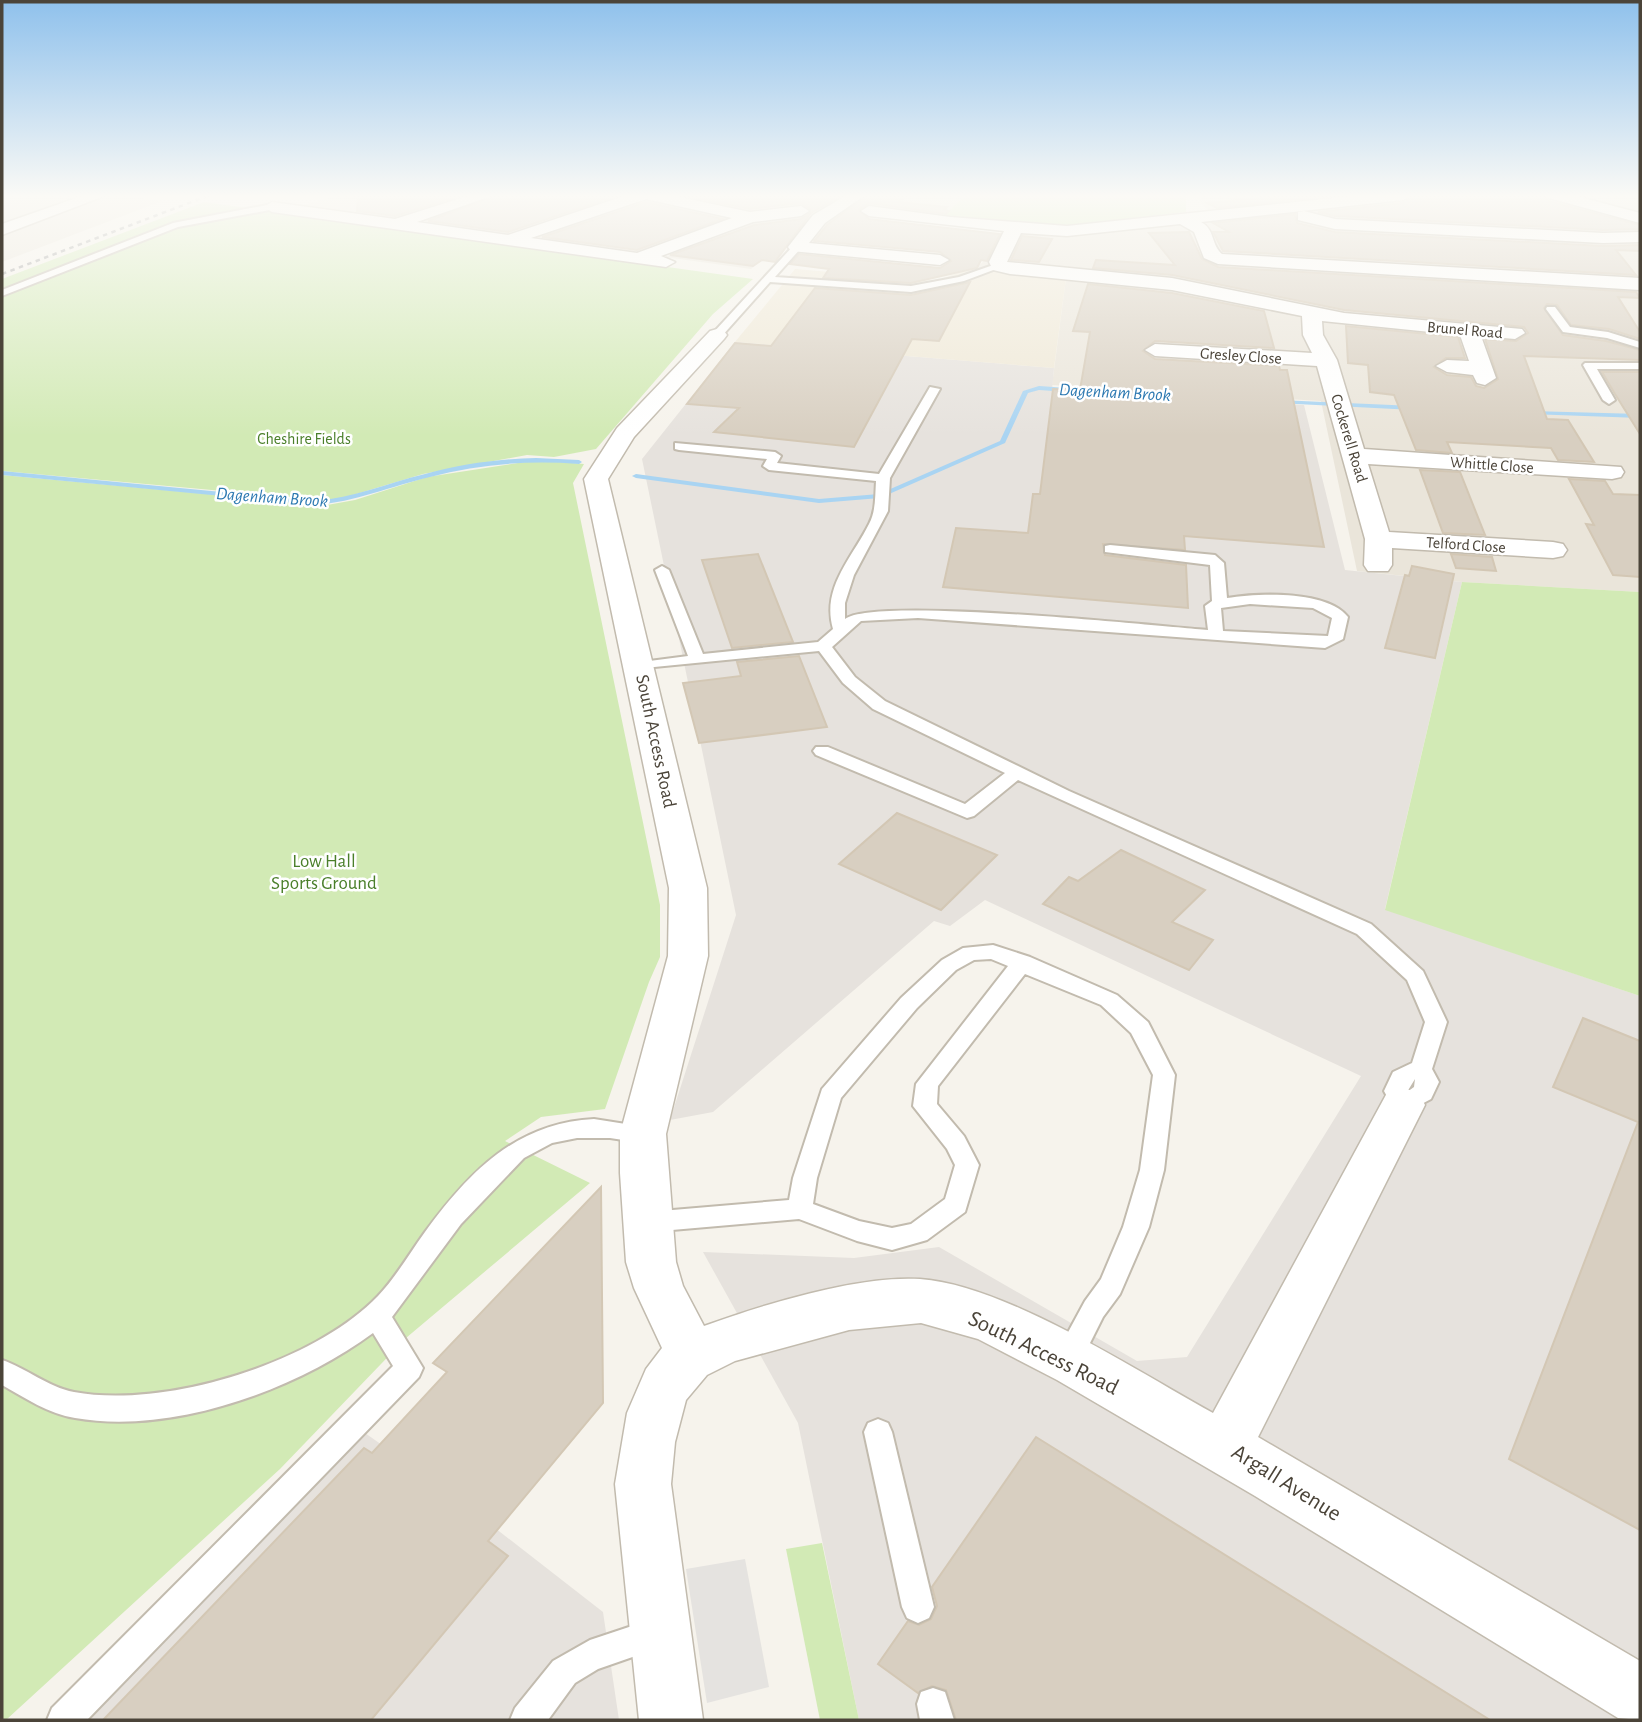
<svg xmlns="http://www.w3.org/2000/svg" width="1642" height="1722" font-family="'Alegreya Sans',sans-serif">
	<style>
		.residential { fill: #eae5da }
		.industrial { fill: #e6e2dd }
		.education { fill: #efe8d6 }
		.green { fill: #d2eab5 }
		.parking { fill: #e5e3e0 }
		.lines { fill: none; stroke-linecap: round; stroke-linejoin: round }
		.stream { fill: #a9d4f2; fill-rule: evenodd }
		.building { fill: #d8cfc1; stroke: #d3c7b4; stroke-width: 2 }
		.service-casing { stroke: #c2bbae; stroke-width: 4 }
		.minor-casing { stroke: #c2bbae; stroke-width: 3 }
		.service { fill: #fff; fill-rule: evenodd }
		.minor { fill: #fff; fill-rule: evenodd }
		.rail { stroke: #9a9a9a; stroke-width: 2.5; stroke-dasharray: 4.5 4.5; stroke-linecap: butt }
		.labels { text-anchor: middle; stroke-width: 5; stroke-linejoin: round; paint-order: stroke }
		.far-street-label { font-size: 16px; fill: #4b4439; stroke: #fff }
		.far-park-label { font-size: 16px; fill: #4a7f2a; stroke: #fff }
		.far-water-label { font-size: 18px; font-style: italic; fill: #2e7ab2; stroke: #fff }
		.street-label { font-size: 19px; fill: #4b4439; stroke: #fff }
		.park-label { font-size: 19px; fill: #4a7f2a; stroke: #fff }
		.near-street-label { font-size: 23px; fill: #4b4439; stroke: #fff }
	</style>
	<rect width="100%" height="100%" fill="#f6f3ec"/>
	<g class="residential">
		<polygon points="2,195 117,195 162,201 2,262"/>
		<polygon points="338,195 842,195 824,205 802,208 639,253 298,207"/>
		<polygon points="874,195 966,195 942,217 857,205"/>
		<polygon points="1203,195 1369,195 1209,211 1201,203"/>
		<polygon points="1421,195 1640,195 1640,592 1462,582 1357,571 1321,401 1052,385 1066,278 972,268 982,263 1004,232 1057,236"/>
		<polygon points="794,216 812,216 751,269 665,257 755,220"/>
	</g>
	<g class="industrial">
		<polygon points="735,342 1054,368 1052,390 1304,405 1345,570 1462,582 1385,909 1640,996 1640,1720 859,1720 798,1423 703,1252 854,1258 939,1247 1137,1361 1187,1357 1361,1076 985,900 950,926 934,921 713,1112 670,1120 736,915 642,459"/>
		<polygon points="352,1424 441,1486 603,1612 619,1720 62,1720"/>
	</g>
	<polygon class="education" points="972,268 1066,278 1054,368 735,342 795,269 935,281"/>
	<g class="green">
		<polygon points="966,195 1186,195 1186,212 1065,226 942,217"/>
		<polygon points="204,202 753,279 713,314 596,449 554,457 527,455 423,474 333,501 2,471 2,279"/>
		<polygon points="538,460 584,464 573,483 660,905 660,957 649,982 605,1109 541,1117 505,1141 590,1183 406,1338 280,1469 6,1720 2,1720 2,475 327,505 355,500 427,477"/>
		<polygon points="1462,582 1640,592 1640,996 1385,910"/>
		<polygon points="822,1543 859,1720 820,1720 786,1549"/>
	</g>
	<polygon class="parking" points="745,1559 769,1687 707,1703 686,1569"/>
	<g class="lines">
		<g class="stream">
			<polygon points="1039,386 1068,388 1071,390 1068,392 1039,390 1028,393 1005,443 880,498 819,503 636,478 632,476 636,474 819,499 879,494 1000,441 1023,391"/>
			<polygon points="1279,400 1414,406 1417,408 1414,410 1277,403 1277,401"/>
			<polygon points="1531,411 1640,414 1640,418 1529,414 1529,412"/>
			<path d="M536 458 579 460 582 462 579 464C529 460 479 464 430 477 391 486 355 502 315 505L2 475V471L315 501C353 498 388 483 425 474 461 464 499 459 536 458Z"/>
		</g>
	</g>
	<g class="building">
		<polygon points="358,195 464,195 395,216 357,211"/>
		<polygon points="497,195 620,195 508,232 428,221"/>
		<polygon points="681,195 843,195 811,213 775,262 762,260 753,266 670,255 754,225 801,219 810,213 810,209 801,203 750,209"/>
		<polygon points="867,195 910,195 897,202 947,207 944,210 949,211 946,214 869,203 859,210 869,219 1000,234 987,261 981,260 977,268 911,283 823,278 829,269 790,264 799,254 940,268 951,261 940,252 814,241 827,225"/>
		<polygon points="1289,195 1341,195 1217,208 1207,203"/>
		<polygon points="1413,195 1544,195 1548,201 1640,225 1640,229 1603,230 1335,216 1318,212 1403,203"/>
		<polygon points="646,202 723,219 637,250 542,237"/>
		<polygon points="1295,214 1297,223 1335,232 1603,246 1640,245 1640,251 1616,250 1636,275 1223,251 1213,232 1229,232 1213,223"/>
		<polygon points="1189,232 1202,259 1218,267 1636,292 1640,298 1618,297 1640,332 1640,339 1609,329 1571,325 1557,305 1547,304 1544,308 1563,335 1606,341 1640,350 1640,360 1524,356 1547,419 1568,420 1594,462 1558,460 1551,448 1447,442 1452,453 1416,450 1394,395 1370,392 1368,365 1348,363 1346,326 1458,337 1465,358 1446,358 1434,367 1447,375 1471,377 1476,386 1484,388 1498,379 1485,339 1516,341 1528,333 1524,327 1344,310 1172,275 1093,268 1096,260 1175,265 1149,233"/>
		<polygon points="1022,236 1052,239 1039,262 1011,260"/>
		<polygon points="970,282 939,341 912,339 854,447 714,432 739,408 687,404 735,343 771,346 815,288 911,295"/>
		<polygon points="1088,284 1172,293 1264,311 1274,348 1155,341 1143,351 1155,359 1279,366 1280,370 1287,370 1324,547 1184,536 1185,550 1103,544 1105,555 1186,565 1188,608 943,587 956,528 1028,533 1033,494 1040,494 1053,389 1080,390 1090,332 1073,331"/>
		<polygon points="1602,372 1640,372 1640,434 1615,394"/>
		<polygon points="1420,470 1460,472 1485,535 1443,533"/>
		<polygon points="1569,479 1605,481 1613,494 1640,495 1640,577 1613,575 1586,524 1594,525"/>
		<polygon points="758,554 793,642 732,648 702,560"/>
		<polygon points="1451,554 1492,557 1496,571 1456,568"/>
		<polygon points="1412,566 1454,574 1435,658 1385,648 1405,575 1409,576"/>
		<polygon points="799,656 827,727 699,743 683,683 741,676 737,662"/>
		<polygon points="897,813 997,855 941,910 839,864"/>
		<polygon points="1121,850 1205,890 1172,922 1213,940 1189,970 1043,904 1069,877 1078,881"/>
		<polygon points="1583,1018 1640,1041 1640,1530 1509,1459 1638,1122 1553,1087"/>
		<polygon points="601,1187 603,1403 488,1541 508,1556 371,1720 103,1720 364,1448 372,1453 447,1372 433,1363"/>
		<polygon points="1036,1437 1490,1720 956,1720 946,1690 932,1686 918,1693 878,1664 908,1621 919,1625 931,1619 937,1606 932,1587"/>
	</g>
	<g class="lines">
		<g class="service-casing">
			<g id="service">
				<polygon points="272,204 275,209 178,227 2,296 2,290 173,223"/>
				<polygon points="794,245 802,247 775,277 911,286 959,277 999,263 1004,266 964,281 911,292 770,282 721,337 713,337 713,333"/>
				<polygon points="1547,307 1555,307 1570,327 1608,332 1640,342 1640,348 1607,338 1563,332 1546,309"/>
				<polygon points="1585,363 1640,363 1640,369 1597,369 1615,400 1609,404 1603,400 1583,365"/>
				<path d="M930 387 940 389 890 478 888 511 854 575 845 603V619C873 596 1155 626 1208 630L1205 606 1212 601 1210 565 1105 552V546L1110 545 1215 555 1224 563 1227 598C1259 593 1327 590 1348 617L1343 639 1325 648 918 618 861 621 832 647 855 677 885 701 1069 791 1371 924 1423 971 1447 1022 1432 1069 1439 1082 1431 1099 1403 1114 1395 1111 1384 1091 1393 1072 1412 1063 1425 1022 1407 980 1357 934 1018 780 974 816 967 818 816 755 813 751 816 747H828L965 804 1005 773 873 709 843 683 819 651 634 669V663L688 656 655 570 662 566 669 570 703 654 818 642 833 629C821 588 852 558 869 524 876 511 875 496 876 481L769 470 763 466 767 459 679 450 675 449V443L775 452 781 456 777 463 879 474ZM1250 604 1313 608 1332 618 1328 636 1223 631 1221 608ZM1415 1079 1414 1087 1407 1092Z"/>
				<path d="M993 945 1030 957 1117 995 1148 1022 1175 1075 1164 1170 1149 1227 1120 1294 1103 1317 1077 1369 1067 1372 1057 1369 1053 1360 1085 1301 1101 1279 1123 1227 1140 1170 1153 1075 1131 1033 1101 1005 1025 974 938 1086 937 1104 964 1136 979 1165 965 1212 927 1240 892 1250 857 1241 799 1219 649 1232 640 1229 636 1222 640 1215 649 1212 789 1200 793 1178 822 1089 901 998 942 960 963 948ZM991 959 1008 966 916 1084 913 1106 947 1149 955 1165 945 1199 911 1224 892 1228 859 1221 813 1204 817 1178 841 1098 917 1008 956 970 974 960Z"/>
				<path d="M594 1119 651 1128 655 1134 651 1140 643 1143 610 1138H577L552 1143 524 1158 461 1224 392 1317 423 1368 419 1377 87 1720H47L52 1708 393 1366 373 1333C296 1390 172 1435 75 1418 49 1414 25 1398 2 1385V1360C26 1368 48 1387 74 1392 164 1409 314 1363 378 1296 396 1277 409 1254 425 1232 469 1172 516 1123 594 1119Z"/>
				<polygon points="878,1419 888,1423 892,1432 934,1607 929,1618 918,1623 907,1618 902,1607 864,1432 868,1423"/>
				<polygon points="656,1618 667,1623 672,1634 667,1645 598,1669 575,1683 548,1720 510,1720 515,1708 553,1661 590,1640"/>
				<polygon points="933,1688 945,1692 954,1720 920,1720 917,1704 921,1692"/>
			</g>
		</g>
		<g class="minor-casing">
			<g id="minor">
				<polygon points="85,195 107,195 2,235 2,224"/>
				<path d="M471 195H494L417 222 508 235 627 195H670L750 212 801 206 809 211 801 216 753 222 661 256 675 262 666 267 272 212 264 207 272 202 395 219ZM646 199 732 218 637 253 531 238Z"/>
				<polygon points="847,195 865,195 825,223 809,243 940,255 949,260 940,265 791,251 788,247 813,215"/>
				<path d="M1362 195H1411L1403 200 1201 222C1215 229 1211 245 1222 254L1640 278V290L1218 264 1204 258 1194 232 1180 224 1067 236 1021 233 1007 262 1172 278 1344 313 1522 329 1525 333 1515 339 1481 336 1496 378 1485 385 1477 383 1473 375 1447 372 1436 366 1447 360 1469 361 1460 335 1322 321 1323 335 1337 360 1364 449 1621 467 1624 472 1621 477 1612 479 1368 464 1389 532 1553 542 1563 544 1567 550 1563 556 1553 558 1392 548V565L1388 571H1368L1364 565 1365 539 1317 366 1155 356 1145 350 1155 344 1312 353 1303 335 1302 316 1172 290 1010 274 993 270 989 262 1004 231 869 216 861 211 869 206 950 217 1067 226Z"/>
				<polygon points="1547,195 1572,195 1640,213 1640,223 1549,198"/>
				<polygon points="1304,211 1335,219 1603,233 1640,232 1640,242 1603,243 1335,229 1298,220 1298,212"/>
				<path d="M717 329 724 331 727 335 724 339 634 437 608 479 707 888 708 956 666 1134 676 1262 683 1286 704 1326C762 1305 858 1275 920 1279 1006 1285 1136 1371 1213 1413L1387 1093 1403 1088 1419 1093 1425 1105 1258 1437 1640 1661V1720L1618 1718 1255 1496 1057 1380 978 1339 921 1323 849 1330 735 1361 707 1375 686 1400 675 1442 671 1484 703 1720H639L615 1484 627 1413 646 1369 662 1348 634 1288 626 1262 620 1173V1134L668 956 669 888 584 479 617 428 710 331Z"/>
			</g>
		</g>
		<use href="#service" class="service"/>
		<use href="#minor" class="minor"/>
		<polyline class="rail" points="2,274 210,195"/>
	</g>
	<linearGradient id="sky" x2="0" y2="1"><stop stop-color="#8fc1ec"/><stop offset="0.45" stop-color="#fbfaf6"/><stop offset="1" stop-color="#fbfaf6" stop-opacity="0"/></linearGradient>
	<rect width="1642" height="436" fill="url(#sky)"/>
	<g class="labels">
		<g class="far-street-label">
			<text transform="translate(1465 329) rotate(5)" y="6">Brunel Road</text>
			<text transform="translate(1241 355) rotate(4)" y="6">Gresley Close</text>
			<text transform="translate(1350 438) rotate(73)" y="6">Cockerell Road</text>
			<text transform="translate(1492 464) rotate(4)" y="6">Whittle Close</text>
			<text transform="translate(1466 544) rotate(4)" y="6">Telford Close</text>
		</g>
		<g class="far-park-label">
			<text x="304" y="444">Cheshire Fields</text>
		</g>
		<g class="far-water-label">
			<text transform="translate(1115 392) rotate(3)" y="6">Dagenham Brook</text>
			<text transform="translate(272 497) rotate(4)" y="6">Dagenham Brook</text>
		</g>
		<g class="street-label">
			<text transform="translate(657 741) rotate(78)" y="7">South Access Road</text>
		</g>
		<g class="park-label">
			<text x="324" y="867">Low Hall<tspan x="324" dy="22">Sports Ground</tspan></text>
		</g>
		<g class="near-street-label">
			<text transform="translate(1044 1352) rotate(26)" y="8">South Access Road</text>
			<text transform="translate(1287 1482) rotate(32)" y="8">Argall Avenue</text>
		</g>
	</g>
	<rect width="1642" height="1722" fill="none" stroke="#4b4439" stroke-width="7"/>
</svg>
